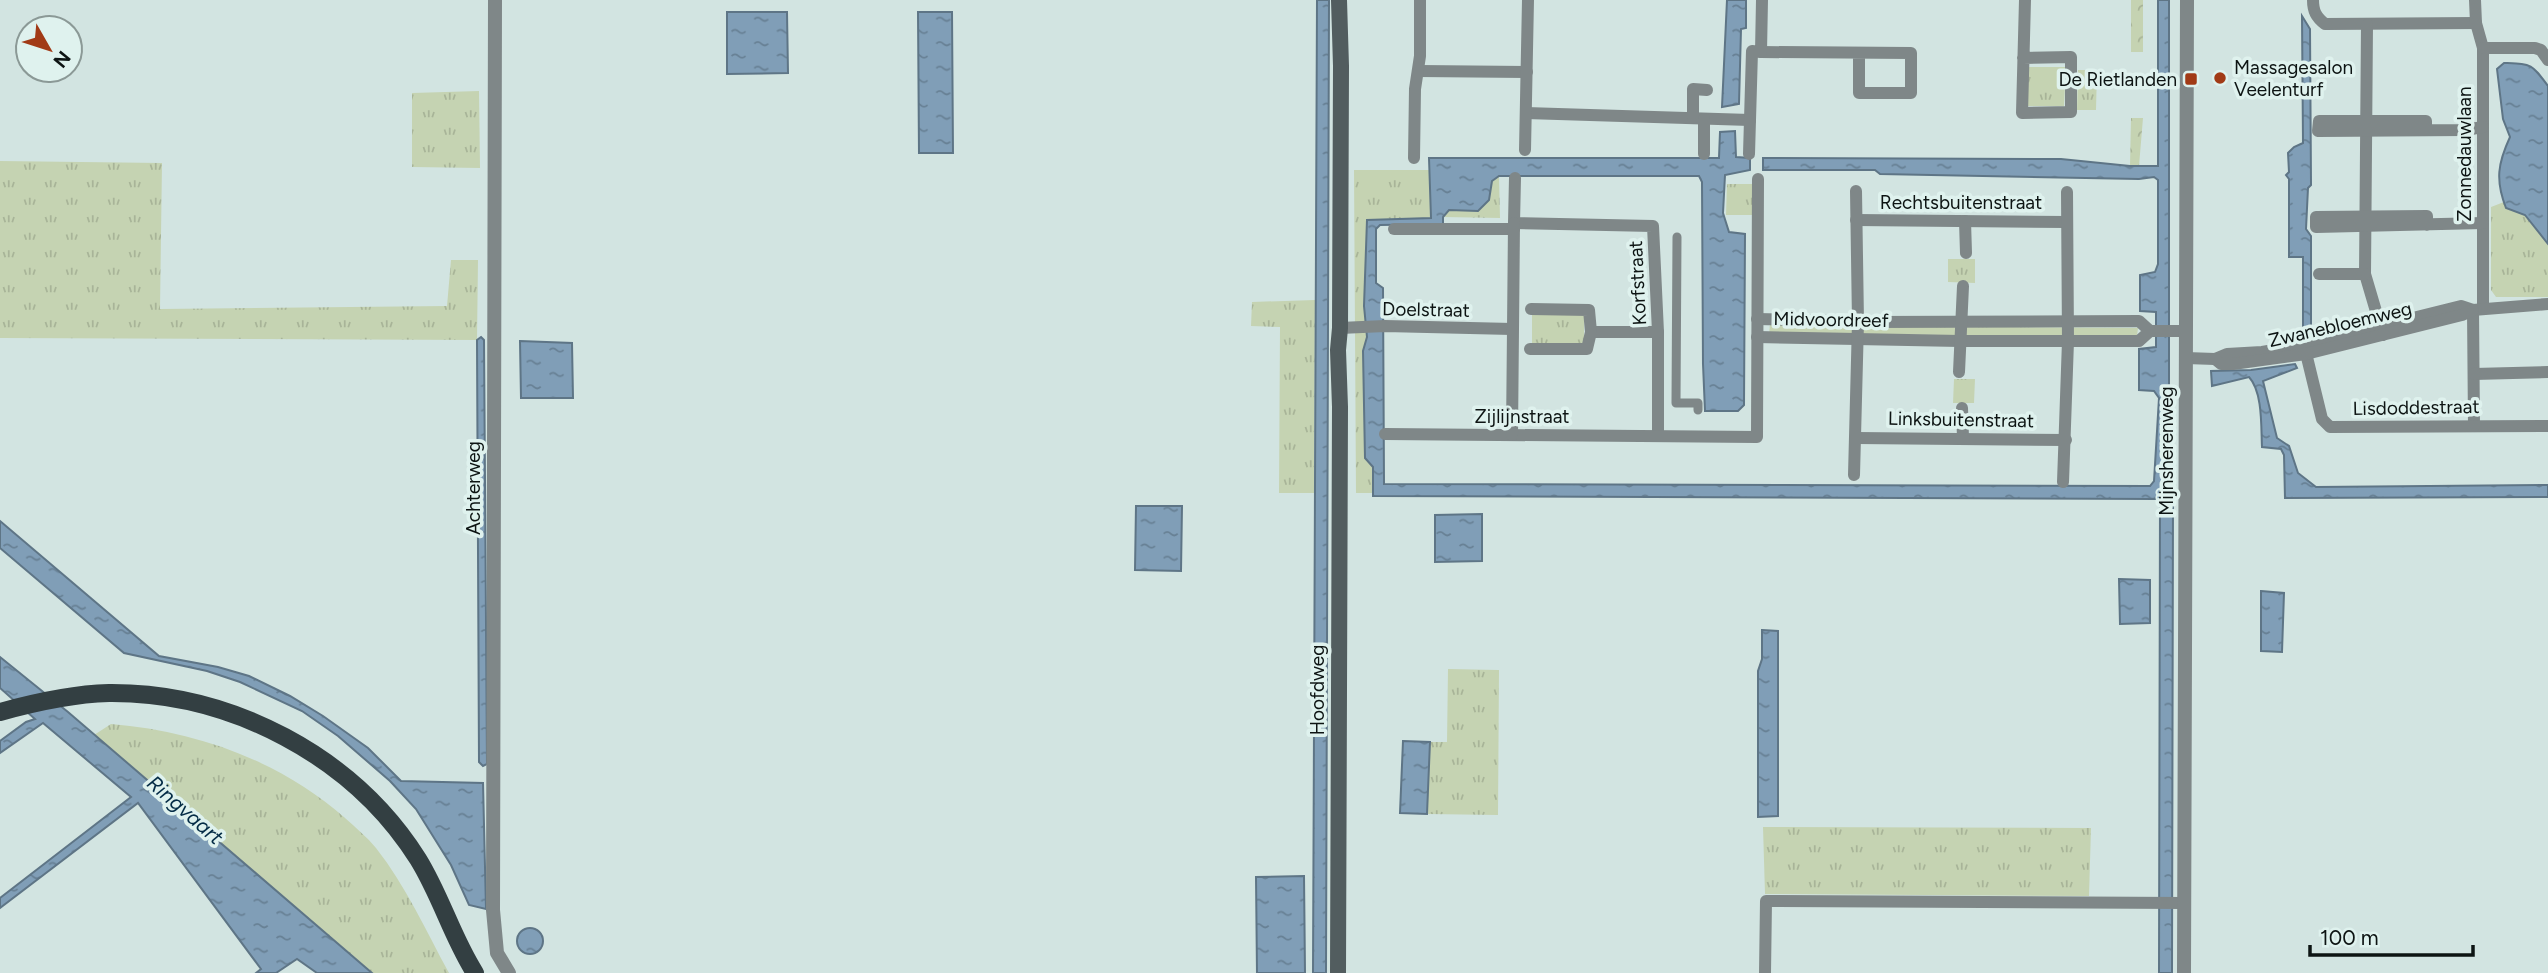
<svg xmlns="http://www.w3.org/2000/svg" width="2548" height="973" font-family="Figtree,sans-serif">
	<style>
		.grass { fill: url(#grass-tufts) }
		.forest { fill: url(#forest-crowns) }
		.water { fill: url(#water-ripples); stroke: #5e7586; stroke-width: 2 }
		.lines { fill: none; stroke-linecap: round; stroke-linejoin: round }
		.pedestrian { stroke: #7f8788; stroke-width: 9 }
		.minor { stroke: #7f8788; stroke-width: 12 }
		.tertiary { stroke: #7f8788; stroke-width: 14 }
		.secondary { stroke: #525d5f; stroke-width: 16 }
		.primary { stroke: #333f42; stroke-width: 18 }
		.poi-dot { fill: #a13a16; stroke: #dff2ee; stroke-width: 2.5 }
		.labels { text-anchor: middle; stroke-width: 7; stroke-linejoin: round; paint-order: stroke }
		.poi-label { font-size: 19px; fill: #0d1413; stroke: #dff2ee; text-anchor: start }
		.street-label { font-size: 19px; fill: #0d1413; stroke: #dff2ee }
		.water-label { font-size: 21px; font-style: italic; fill: #042c46; stroke: #dff2ee }
	</style>
	<defs>
		<pattern id="grass-tufts" width="24" height="20" patternUnits="userSpaceOnUse" patternTransform="scale(1.75)"><rect width="24" height="20" fill="#c5d3b2"/><path d="M3 7l-1-3M5 7V3M7 7l1-3M15 17l-1-3M17 17v-4M19 17l1-3" fill="none" stroke="#a8b498"/></pattern>
		<pattern id="forest-crowns" width="20" height="18" patternUnits="userSpaceOnUse" patternTransform="scale(1.75)"><rect width="20" height="18" fill="#c5d3b2"/><path d="M2 6a3 3 0 1 1 6 0M12 15a3 3 0 1 1 6 0" fill="none" stroke="#a8b498"/></pattern>
		<pattern id="water-ripples" width="26" height="14" patternUnits="userSpaceOnUse" patternTransform="scale(1.75)"><rect width="26" height="14" fill="#809eb7"/><path d="M2 4q2-2 4 0t4 0M15 11q2-2 4 0t4 0" fill="none" stroke="#678094"/></pattern>
	</defs>
	<rect width="100%" height="100%" fill="#d2e4e1"/>
	<g class="grass">
		<polygon points="2027,67 2066,67 2064,106 2026,106"/>
		<polygon points="2078,70 2097,70 2096,110 2077,110"/>
		<polygon points="479,91 480,168 412,167 412,93"/>
		<polygon points="0,161 162,163 160,309 447,306 451,260 478,260 477,340 0,338"/>
		<polygon points="1354,170 1429,170 1432,218 1367,220 1364,306 1367,337 1363,351 1365,457 1373,467 1373,493 1356,493"/>
		<polygon points="1499,176 1500,218 1443,217 1449,210 1489,198 1492,181"/>
		<polygon points="1727,184 1753,184 1753,215 1726,215"/>
		<polygon points="2504,202 2506,208 2525,215 2548,244 2548,297 2496,297 2491,290 2491,207"/>
		<polygon points="1948,259 1975,259 1975,283 1948,282"/>
		<polygon points="1315,300 1314,493 1279,493 1280,327 1251,326 1252,302"/>
		<polygon points="1584,314 1584,344 1532,344 1532,315"/>
		<polygon points="1770,325 2138,328 2137,336 1769,334"/>
		<polygon points="1954,379 1975,379 1974,403 1953,403"/>
		<polygon points="1448,669 1499,670 1498,815 1427,814 1430,742 1447,742"/>
		<path d="M111 724C197 731 280 761 345 818 356 828 367 837 376 848 406 886 426 931 449 973H372L94 735Z"/>
		<polygon points="1763,827 2091,828 2089,896 1765,894"/>
	</g>
	<g class="forest">
		<rect x="2131" y="0" width="12" height="52"/>
		<polygon points="2131,118 2143,118 2139,166 2130,166"/>
	</g>
	<g class="water">
		<polygon points="1317,0 1329,0 1326,973 1313,973"/>
		<polygon points="1727,0 1746,0 1746,28 1741,29 1739,104 1722,107"/>
		<polygon points="2158,0 2169,0 2169,494 2173,497 2172,973 2159,973 2160,502 2157,499 1373,496 1373,467 1365,458 1363,351 1367,337 1364,306 1367,220 1431,218 1429,158 1719,158 1720,132 1735,131 1736,157 1750,158 1750,170 1725,175 1723,213 1729,232 1745,234 1744,405 1738,411 1705,411 1703,364 1702,182 1699,176 1499,176 1492,181 1489,200 1478,211 1449,210 1443,217 1443,224 1380,225 1376,229 1376,283 1383,288 1384,484 2150,486 2154,481 2159,398 2154,391 2139,390 2139,349 2156,347 2156,312 2140,311 2140,275 2155,272 2158,264 2158,180 2154,177 2139,179 1880,174 1875,170 1763,170 1763,158 2061,159 2130,166 2158,166"/>
		<polygon points="727,12 787,12 788,73 727,74"/>
		<polygon points="918,12 952,12 953,153 919,153"/>
		<polygon points="2302,16 2310,29 2311,185 2308,188 2306,229 2311,236 2311,327 2303,329 2303,257 2289,257 2289,179 2286,175 2289,172 2288,153 2294,147 2303,143"/>
		<path d="M2504 63C2532 64 2531 63 2548 86V244L2525 215 2506 208C2495 180 2498 163 2510 137L2503 119 2497 69Z"/>
		<polygon points="481,337 484,340 487,764 483,766 479,762 477,340"/>
		<polygon points="520,341 572,343 573,398 521,398"/>
		<path d="M2295 364 2297 368 2263 381 2277 438 2289 446 2298 473 2316 487 2548 485V497L2285 498 2284 455 2281 449 2262 447C2261 428 2263 392 2249 377L2212 386 2211 371 2251 370Z"/>
		<polygon points="1136,506 1182,506 1181,571 1135,570"/>
		<polygon points="1482,514 1482,561 1435,562 1435,515"/>
		<polygon points="0,521 159,656 218,667 249,676 290,696 323,716 368,748 401,781 483,783 486,909 469,905 451,865 416,809 390,781 338,736 302,711 240,682 207,671 124,653 0,548"/>
		<polygon points="2119,579 2150,580 2150,623 2120,624"/>
		<polygon points="2261,591 2284,593 2282,652 2261,651"/>
		<polygon points="1762,630 1778,631 1778,816 1758,817 1758,671 1762,659"/>
		<polygon points="0,657 68,712 372,973 317,973 297,959 276,973 256,973 261,969 138,803 0,908 0,898 131,797 43,723 0,753 0,741 26,722 35,719 0,688"/>
		<polygon points="1403,741 1430,742 1427,814 1400,813"/>
		<polygon points="1304,876 1305,973 1257,973 1256,877"/>
		<circle cx="530" cy="941" r="13"/>
	</g>
	<g class="lines">
		<polyline class="pedestrian" points="1677,237 1676,403 1698,403 1698,410"/>
		<g class="minor">
			<path d="M2313 0C2313 11 2316 17 2325 24L2476 23"/>
			<polyline points="2475,0 2476,23 2483,48 2483,309"/>
			<polyline points="2367,25 2365,274 2383,335"/>
			<polyline points="2483,48 2535,48 2541,50 2548,60"/>
			<polyline points="1761,52 1911,53 1911,93 1859,93 1859,53"/>
			<polyline points="2023,58 2071,57 2071,112 2022,113 2025,0"/>
			<polyline points="1419,71 1527,72"/>
			<polyline points="1526,113 1750,120"/>
			<polyline points="1693,118 1693,89 1707,90"/>
			<polyline points="2426,130 2426,121 2319,121 2318,131 2465,130 2483,127"/>
			<polyline points="1525,150 1528,0"/>
			<polyline points="1704,154 1704,119"/>
			<polyline points="1749,154 1752,51 1761,52 1762,0"/>
			<polyline points="1414,158 1415,89 1420,56 1420,0"/>
			<polyline points="1515,178 1514,223 1653,226 1658,332 1658,435"/>
			<polyline points="1856,220 2066,222"/>
			<polyline points="1965,221 1966,253"/>
			<polyline points="2427,225 2427,216 2316,217 2316,227 2483,223"/>
			<polyline points="1394,229 1514,229"/>
			<polyline points="2319,274 2365,274"/>
			<polyline points="2473,310 2474,426"/>
			<polyline points="1340,328 1385,326 1512,329"/>
			<polyline points="2150,331 2186,331"/>
			<polyline points="1591,332 1658,332"/>
			<polyline points="1757,337 1960,341 2139,341 2150,331 2139,321 1870,322 1757,319"/>
			<polyline points="2304,345 2322,419 2330,427 2548,426"/>
			<polyline points="1530,349 1587,349 1591,332 1589,310 1531,309"/>
			<polyline points="2186,358 2215,359 2227,354 2262,352 2304,345 2461,306 2473,310 2548,304"/>
			<polyline points="2215,359 2221,364 2233,364 2306,354 2462,315 2473,310"/>
			<polyline points="1959,372 1963,286"/>
			<polyline points="2474,374 2548,372"/>
			<polyline points="1962,408 1963,438"/>
			<polyline points="1385,434 1757,437 1758,179"/>
			<polyline points="1512,435 1514,223"/>
			<polyline points="1857,438 2066,440"/>
			<polyline points="1854,475 1858,322 1856,191"/>
			<polyline points="2063,482 2068,341 2067,192"/>
			<polyline points="1765,973 1766,901 2184,903"/>
		</g>
		<g class="tertiary">
			<polyline points="495,0 493,910 497,953 509,973"/>
			<polyline points="2184,973 2187,0"/>
		</g>
		<polyline class="secondary" points="1338,973 1340,407 1338,350 1340,328 1341,66 1339,0"/>
		<path class="primary" d="M0 712C36 702 72 694 109 693 231 692 353 756 418 859 441 896 452 937 475 973"/>
	</g>
	<g class="poi-dot">
		<circle cx="2220" cy="78" r="7"/>
		<rect x="2184" y="72" width="14" height="14" rx="3.5"/>
	</g>
	<g class="labels">
		<g class="poi-label">
			<text x="2234" y="74">Massagesalon<tspan x="2234" dy="22">Veelenturf</tspan></text>
			<text x="2177" y="86" text-anchor="end">De Rietlanden</text>
		</g>
		<g class="street-label">
			<text transform="translate(2464 154) rotate(-90)" y="7">Zonnedauwlaan</text>
			<text x="1961" y="209">Rechtsbuitenstraat</text>
			<text transform="translate(1637 283) rotate(-93)" y="7">Korfstraat</text>
			<text transform="translate(1426 309) rotate(1)" y="7">Doelstraat</text>
			<text transform="translate(1831 319) rotate(1)" y="7">Midvoordreef</text>
			<text transform="translate(2340 324) rotate(-13)" y="7">Zwanebloemweg</text>
			<text transform="translate(2416 407) rotate(-1)" y="7">Lisdoddestraat</text>
			<text x="1522" y="423">Zijlijnstraat</text>
			<text transform="translate(1961 419) rotate(1)" y="7">Linksbuitenstraat</text>
			<text transform="translate(2166 451) rotate(-90)" y="7">Mijnsherenweg</text>
			<text transform="translate(473 488) rotate(-90)" y="7">Achterweg</text>
			<text transform="translate(1317 690) rotate(-90)" y="7">Hoofdweg</text>
		</g>
		<g class="water-label">
			<text transform="translate(185 810) rotate(41)" y="7">Ringvaart</text>
		</g>
	</g>
	<g transform="translate(49 49) rotate(129)"><circle r="33" fill="#dff2ee" stroke="#8b9996" stroke-width="2"/>
	<path d="M0-5L12 26L0 18L-12 26Z" fill="#a13a16"/>
	<text y="-10" font-size="19" font-weight="bold" text-anchor="middle" fill="#0d1413">N</text>
	</g>
	<path d="M2310 945v10h163v-10" fill="none" stroke="#0d1413" stroke-width="3.5"/>
	<text x="2320" y="945" font-size="21" fill="#0d1413" stroke="#dff2ee" stroke-width="5" paint-order="stroke">100 m</text>
</svg>
